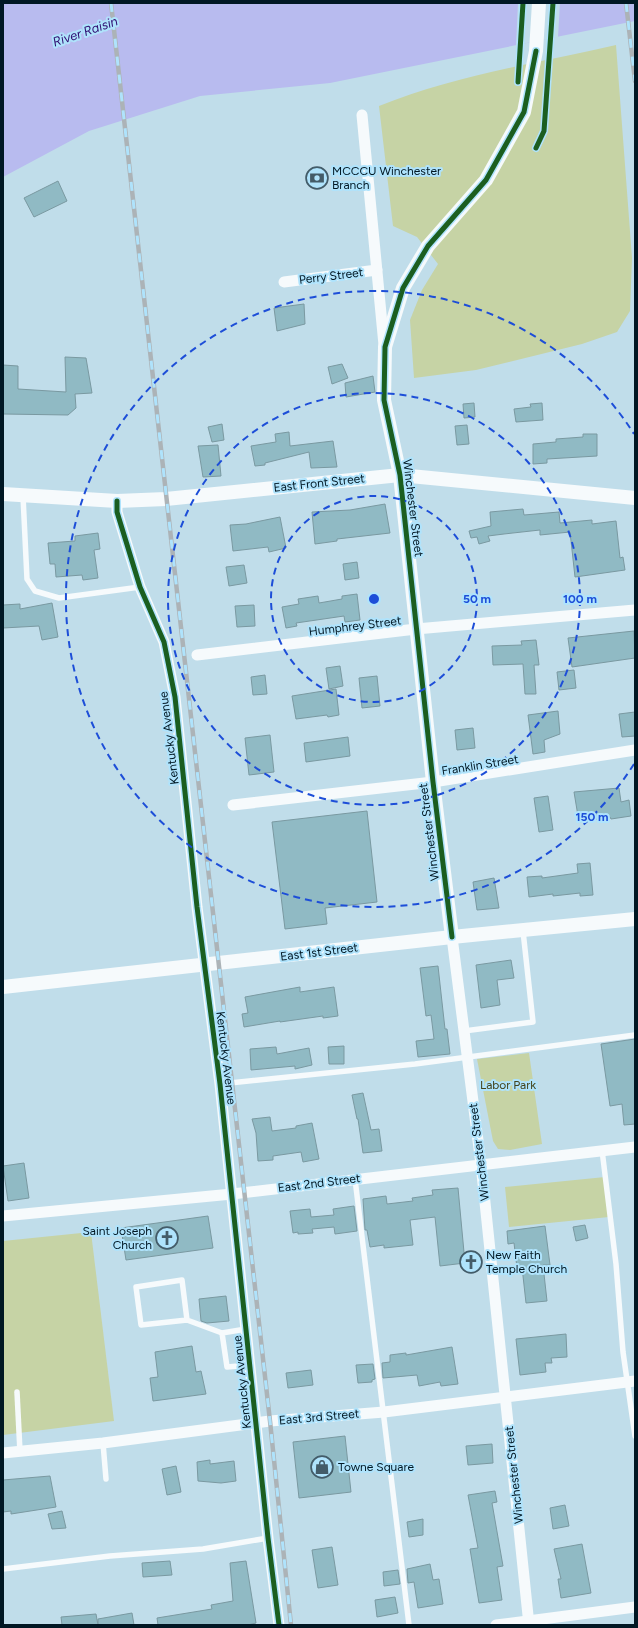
<svg xmlns="http://www.w3.org/2000/svg" width="638" height="1628" font-family="Figtree,sans-serif">
	<style>
		.green { fill: #c6d3a5 }
		.water { fill: #b8bbef }
		.pier { fill: #c0ddea }
		.building { fill: #90bac4; stroke: #7a99a1 }
		.lines { fill: none; stroke-linecap: round; stroke-linejoin: round }
		.service { stroke: #f6fafc; stroke-width: 5.5 }
		.minor { stroke: #f6fafc; stroke-width: 11 }
		.tertiary { stroke: #f6fafc; stroke-width: 14 }
		.rail-casing { stroke: #acb3b7; stroke-width: 4.5 }
		.rail { stroke: #afe3fc; stroke-width: 3; stroke-dasharray: 9; stroke-linecap: butt }
		.cycleway-casing { stroke: #afe3fc; stroke-width: 8 }
		.cycleway { stroke: #1b5e20; stroke-width: 5 }
		.ring { fill: none; stroke: #1d4ed8; stroke-width: 2; stroke-dasharray: 7 5 }
		.labels { text-anchor: middle; stroke-width: 4; stroke-linejoin: round; paint-order: stroke }
		.poi-label { font-size: 12px; fill: #001723; stroke: #afe3fc; text-anchor: start }
		.street-label { font-size: 12px; fill: #001723; stroke: #afe3fc }
		.park-label { font-size: 12px; fill: #43431a; stroke: #afe3fc }
		.water-label { font-size: 13px; font-style: italic; fill: #2f0c70; stroke: #afe3fc }
		.centre { fill: #1d4ed8; stroke: #afe3fc; stroke-width: 2 }
		.ring-label { font-size: 12px; text-anchor: middle; font-weight: bold; fill: #1d4ed8; stroke: #afe3fc; stroke-width: 4; stroke-linejoin: round; paint-order: stroke }
	</style>
	<rect width="100%" height="100%" fill="#c0ddea"/>
	<g class="green">
		<path d="M616 45 632 258 630 311 617 332 582 344 476 370 414 378 410 320 422 290 438 264 417 237 393 226 379 106C454 76 537 63 616 45Z"/>
		<polygon points="529,1053 542,1144 510,1150 498,1149 493,1141 477,1059"/>
		<polygon points="605,1177 609,1217 509,1227 505,1187"/>
		<polygon points="91,1232 114,1421 3,1435 3,1241"/>
	</g>
	<polygon class="water" points="3,3 635,3 635,21 330,83 200,96 89,131 3,177"/>
	<polygon class="pier" points="518,3 560,3 558,37 516,45"/>
	<g class="building">
		<polygon points="58,181 67,201 34,217 24,198"/>
		<polygon points="304,304 305,324 277,331 274,308"/>
		<polygon points="65,357 86,358 92,393 75,394 76,408 68,415 3,414 3,365 18,366 18,389 66,392"/>
		<polygon points="342,364 348,378 332,384 328,367"/>
		<polygon points="373,376 375,392 346,397 345,383"/>
		<polygon points="474,403 475,417 464,418 463,404"/>
		<polygon points="542,403 543,420 516,422 514,409 531,407 530,404"/>
		<polygon points="222,424 224,440 212,442 208,427"/>
		<polygon points="467,425 469,444 457,445 455,426"/>
		<polygon points="289,432 290,446 333,441 337,467 311,468 309,452 265,463 265,465 255,466 251,446 276,442 275,434"/>
		<polygon points="583,434 597,434 597,456 547,459 547,463 533,464 533,444 556,442 556,439 583,437"/>
		<polygon points="218,445 221,476 203,477 198,446"/>
		<polygon points="385,504 390,533 337,539 337,541 315,544 312,512 350,510"/>
		<polygon points="523,509 524,515 559,512 560,523 592,520 592,524 616,521 620,558 623,557 625,570 575,577 570,532 540,535 540,530 504,534 488,536 490,541 479,544 477,537 471,538 469,531 491,526 490,512"/>
		<polygon points="280,517 286,548 269,552 268,547 233,551 230,525 246,524"/>
		<polygon points="98,533 100,549 94,550 98,578 83,580 82,575 56,577 55,564 50,564 48,543 75,541 75,536"/>
		<polygon points="357,562 359,578 345,580 343,564"/>
		<polygon points="244,565 247,583 229,586 226,567"/>
		<polygon points="357,594 360,620 345,622 344,616 296,623 297,626 286,628 282,607 299,604 298,599 318,596 319,603 342,599 342,596"/>
		<polygon points="52,603 58,637 42,640 39,626 3,628 3,605 20,604 20,609"/>
		<polygon points="254,605 255,626 237,627 235,606"/>
		<polygon points="634,631 635,658 572,667 568,638"/>
		<polygon points="536,640 539,665 534,665 536,694 525,694 523,664 493,665 492,646 522,645 521,641"/>
		<polygon points="340,666 343,686 329,689 326,668"/>
		<polygon points="574,670 576,688 559,690 557,672"/>
		<polygon points="265,675 267,694 253,695 251,677"/>
		<polygon points="377,676 380,706 362,708 359,678"/>
		<polygon points="336,689 339,715 328,717 327,715 296,719 292,696"/>
		<polygon points="558,711 560,734 544,740 545,752 533,754 528,715"/>
		<polygon points="635,712 635,736 622,737 619,714"/>
		<polygon points="473,728 475,748 457,750 455,730"/>
		<polygon points="270,735 274,772 249,775 245,738"/>
		<polygon points="348,737 350,756 306,762 304,743"/>
		<polygon points="619,788 621,802 629,800 631,816 611,819 610,817 579,822 574,792"/>
		<polygon points="548,796 553,830 539,832 534,798"/>
		<polygon points="367,811 377,902 325,908 327,924 285,929 272,822"/>
		<polygon points="590,863 593,895 580,896 580,893 553,896 553,894 529,897 527,877 542,876 542,878 578,873 577,864"/>
		<polygon points="494,878 499,908 477,910 473,882"/>
		<polygon points="511,960 514,978 497,980 500,1005 481,1008 476,965"/>
		<polygon points="438,966 445,1029 447,1029 450,1054 418,1057 416,1041 434,1039 431,1015 426,1016 420,968"/>
		<polygon points="300,987 300,992 334,987 338,1016 323,1018 323,1016 280,1022 280,1021 244,1027 242,1014 248,1013 245,997"/>
		<polygon points="635,1039 635,1124 624,1125 622,1104 610,1106 601,1044"/>
		<polygon points="344,1046 344,1064 329,1064 328,1047"/>
		<polygon points="276,1047 277,1054 309,1048 312,1065 295,1069 295,1066 251,1070 250,1049"/>
		<polygon points="363,1093 371,1130 379,1129 382,1151 363,1153 358,1119 357,1119 352,1095"/>
		<polygon points="270,1117 272,1131 296,1128 296,1126 312,1123 319,1159 303,1162 301,1152 273,1156 273,1160 258,1161 256,1133 252,1119"/>
		<polygon points="24,1163 29,1198 8,1201 3,1166"/>
		<polygon points="458,1188 465,1263 440,1266 435,1217 410,1220 413,1245 384,1248 384,1245 370,1247 367,1230 365,1230 363,1199 386,1196 387,1204 413,1201 412,1198 433,1195 432,1190"/>
		<polygon points="354,1206 357,1231 335,1234 334,1227 312,1229 313,1233 298,1234 298,1232 293,1233 290,1211 310,1209 311,1217 334,1215 333,1209"/>
		<polygon points="208,1216 213,1248 126,1260 121,1228"/>
		<polygon points="585,1225 588,1238 576,1241 573,1227"/>
		<polygon points="545,1226 550,1265 543,1265 547,1301 526,1303 522,1267 517,1268 514,1243 508,1244 507,1231"/>
		<polygon points="226,1296 229,1321 207,1323 201,1321 199,1299"/>
		<polygon points="566,1334 567,1357 551,1358 552,1363 545,1363 546,1372 520,1375 516,1339"/>
		<polygon points="192,1346 196,1372 201,1371 206,1394 153,1401 150,1378 158,1377 155,1352"/>
		<polygon points="452,1347 458,1384 441,1386 440,1382 419,1386 417,1375 383,1378 382,1363 390,1362 390,1355 406,1353 406,1355"/>
		<polygon points="373,1364 375,1379 372,1380 372,1382 358,1383 356,1365"/>
		<polygon points="311,1370 313,1385 288,1388 286,1373"/>
		<polygon points="345,1436 351,1492 299,1498 293,1442"/>
		<polygon points="492,1444 493,1463 468,1465 466,1446"/>
		<polygon points="210,1460 210,1464 234,1461 236,1481 221,1483 198,1481 197,1462"/>
		<polygon points="176,1466 181,1492 167,1495 162,1469"/>
		<polygon points="50,1476 56,1507 11,1514 11,1511 3,1512 3,1480"/>
		<polygon points="495,1491 497,1502 492,1503 503,1566 497,1567 502,1600 479,1603 470,1549 478,1548 468,1495"/>
		<polygon points="565,1505 569,1526 553,1529 550,1508"/>
		<polygon points="62,1511 66,1528 52,1529 48,1514"/>
		<polygon points="423,1519 423,1535 409,1537 407,1522"/>
		<polygon points="582,1544 591,1593 561,1598 558,1579 561,1579 554,1549"/>
		<polygon points="332,1547 338,1585 318,1588 312,1550"/>
		<polygon points="170,1561 172,1575 143,1577 142,1563"/>
		<polygon points="246,1561 256,1623 248,1625 158,1625 157,1618 212,1609 211,1605 233,1601 230,1563"/>
		<polygon points="430,1564 433,1580 439,1579 443,1604 418,1608 414,1582 408,1583 407,1569"/>
		<polygon points="398,1570 400,1584 384,1586 383,1572"/>
		<polygon points="395,1597 398,1613 377,1617 375,1600"/>
		<polygon points="132,1613 134,1625 98,1625 98,1619"/>
		<polygon points="96,1614 98,1625 62,1625 61,1617"/>
	</g>
	<g class="lines">
		<g class="service">
			<polyline points="23,496 27,579 35,591 59,598 140,587"/>
			<polyline points="464,1031 533,1022 523,931"/>
			<polyline points="220,1084 415,1064 635,1035"/>
			<polyline points="602,1150 616,1264 623,1352 635,1436"/>
			<polyline points="355,1179 409,1625"/>
			<polyline points="187,1320 141,1325 136,1287 182,1280 187,1320 222,1333"/>
			<polyline points="246,1329 222,1333 227,1367 250,1365"/>
			<polyline points="17,1392 20,1452"/>
			<polyline points="103,1443 106,1479"/>
			<polyline points="3,1569 110,1556 203,1549 268,1538"/>
		</g>
		<g class="minor">
			<polyline points="362,115 384,345"/>
			<polyline points="284,282 377,270"/>
			<polyline points="117,501 117,512 140,587 164,642 175,697 197,907 220,1084 268,1538 279,1625"/>
			<polyline points="197,655 416,629 635,610"/>
			<polyline points="233,805 433,782 635,750"/>
			<polyline points="452,937 481,1164 529,1625"/>
			<polyline points="3,1216 232,1194 635,1147"/>
			<polyline points="3,1453 103,1443 270,1421 384,1412 635,1381"/>
			<polyline points="496,1625 635,1607"/>
		</g>
		<g class="tertiary">
			<polyline points="3,494 117,501 166,499 400,475 635,498"/>
			<polyline points="452,937 433,782 400,475 384,400 385,347 403,288 428,246 486,180 524,112 536,51 539,3"/>
			<polyline points="3,987 452,937 635,919"/>
		</g>
		<g class="rail-casing">
			<g id="rail">
				<polyline points="111,3 270,1421 291,1625"/>
				<polyline points="626,3 635,81"/>
			</g>
		</g>
		<use href="#rail" class="rail"/>
		<g class="cycleway-casing">
			<g id="cycleway">
				<polyline points="518,82 523,3"/>
				<polyline points="536,148 544,131 553,3"/>
				<polyline points="117,501 117,512 140,587 164,642 175,697 197,907 220,1084 268,1538 279,1625"/>
				<polyline points="452,937 433,782 400,475 384,400 385,347 403,288 428,246 486,180 524,112 536,51"/>
			</g>
		</g>
		<use href="#cycleway" class="cycleway"/>
	</g>
	<g class="ring">
		<circle cx="374" cy="599" r="103"/>
		<circle cx="374" cy="599" r="206"/>
		<path d="M634 764A308 308 0 1 1 634 434"/>
	</g>
	<defs>
		<g id="bank-ring" transform="scale(1.15)"><circle r="9.5" fill="#afe3fc" stroke="#435c69" stroke-width="1.5"/><path d="M-6-4H6V4H-6ZM0-2.3a2.3 2.3 0 1 0 0 4.6a2.3 2.3 0 1 0 0-4.6Z" fill="#435c69"/></g>
		<g id="church-ring" transform="scale(1.15)"><circle r="9.5" fill="#afe3fc" stroke="#435c69" stroke-width="1.5"/><path d="M-1.2-6h2.4v3.5h3.3v2.4h-3.3V6h-2.4V-.1h-3.3v-2.4h3.3Z" fill="#435c69"/></g>
		<g id="shop-ring" transform="scale(1.15)"><circle r="9.5" fill="#afe3fc" stroke="#435c69" stroke-width="1.5"/><path d="M-5-2.5h2.3a2.7 3.5 0 0 1 5.4 0H5L5.5 6h-11ZM-1.5-2.5h3a1.5 2.3 0 0 0-3 0Z" fill="#435c69"/></g>
	</defs>
	<g fill-rule="evenodd">
		<use href="#bank-ring" x="317" y="178"/>
		<use href="#church-ring" x="167" y="1238"/>
		<use href="#church-ring" x="471" y="1262"/>
		<use href="#shop-ring" x="322" y="1467"/>
	</g>
	<g class="labels">
		<g class="poi-label">
			<text x="332" y="175">MCCCU Winchester<tspan x="332" dy="14">Branch</tspan></text>
			<text x="152" y="1235" text-anchor="end">Saint Joseph<tspan x="152" dy="14">Church</tspan></text>
			<text x="486" y="1259">New Faith<tspan x="486" dy="14">Temple Church</tspan></text>
			<text x="338" y="1471">Towne Square</text>
		</g>
		<g class="street-label">
			<text transform="translate(331 276) rotate(-7)" y="4">Perry Street</text>
			<text transform="translate(319 483) rotate(-6)" y="4">East Front Street</text>
			<text transform="translate(413 508) rotate(83)" y="4">Winchester Street</text>
			<text transform="translate(355 626) rotate(-7)" y="4">Humphrey Street</text>
			<text transform="translate(169 738) rotate(-97)" y="4">Kentucky Avenue</text>
			<text transform="translate(480 765) rotate(-9)" y="4">Franklin Street</text>
			<text transform="translate(429 832) rotate(-97)" y="4">Winchester Street</text>
			<text transform="translate(319 952) rotate(-7)" y="4">East 1st Street</text>
			<text transform="translate(226 1058) rotate(83)" y="4">Kentucky Avenue</text>
			<text transform="translate(479 1152) rotate(-97)" y="4">Winchester Street</text>
			<text transform="translate(319 1183) rotate(-7)" y="4">East 2nd Street</text>
			<text transform="translate(242 1382) rotate(-96)" y="4">Kentucky Avenue</text>
			<text transform="translate(319 1417) rotate(-5)" y="4">East 3rd Street</text>
			<text transform="translate(514 1475) rotate(-96)" y="4">Winchester Street</text>
		</g>
		<g class="park-label">
			<text x="508" y="1089">Labor Park</text>
		</g>
		<g class="water-label">
			<text transform="translate(85 31) rotate(-19)" y="5">River Raisin</text>
		</g>
	</g>
	<circle cx="374" cy="599" r="6" class="centre"/>
	<g class="ring-label">
		<text x="477" y="603">50 m</text>
		<text x="580" y="603">100 m</text>
		<text x="592" y="821">150 m</text>
	</g>
	<rect width="638" height="1628" fill="none" stroke="#001723" stroke-width="8"/>
</svg>
